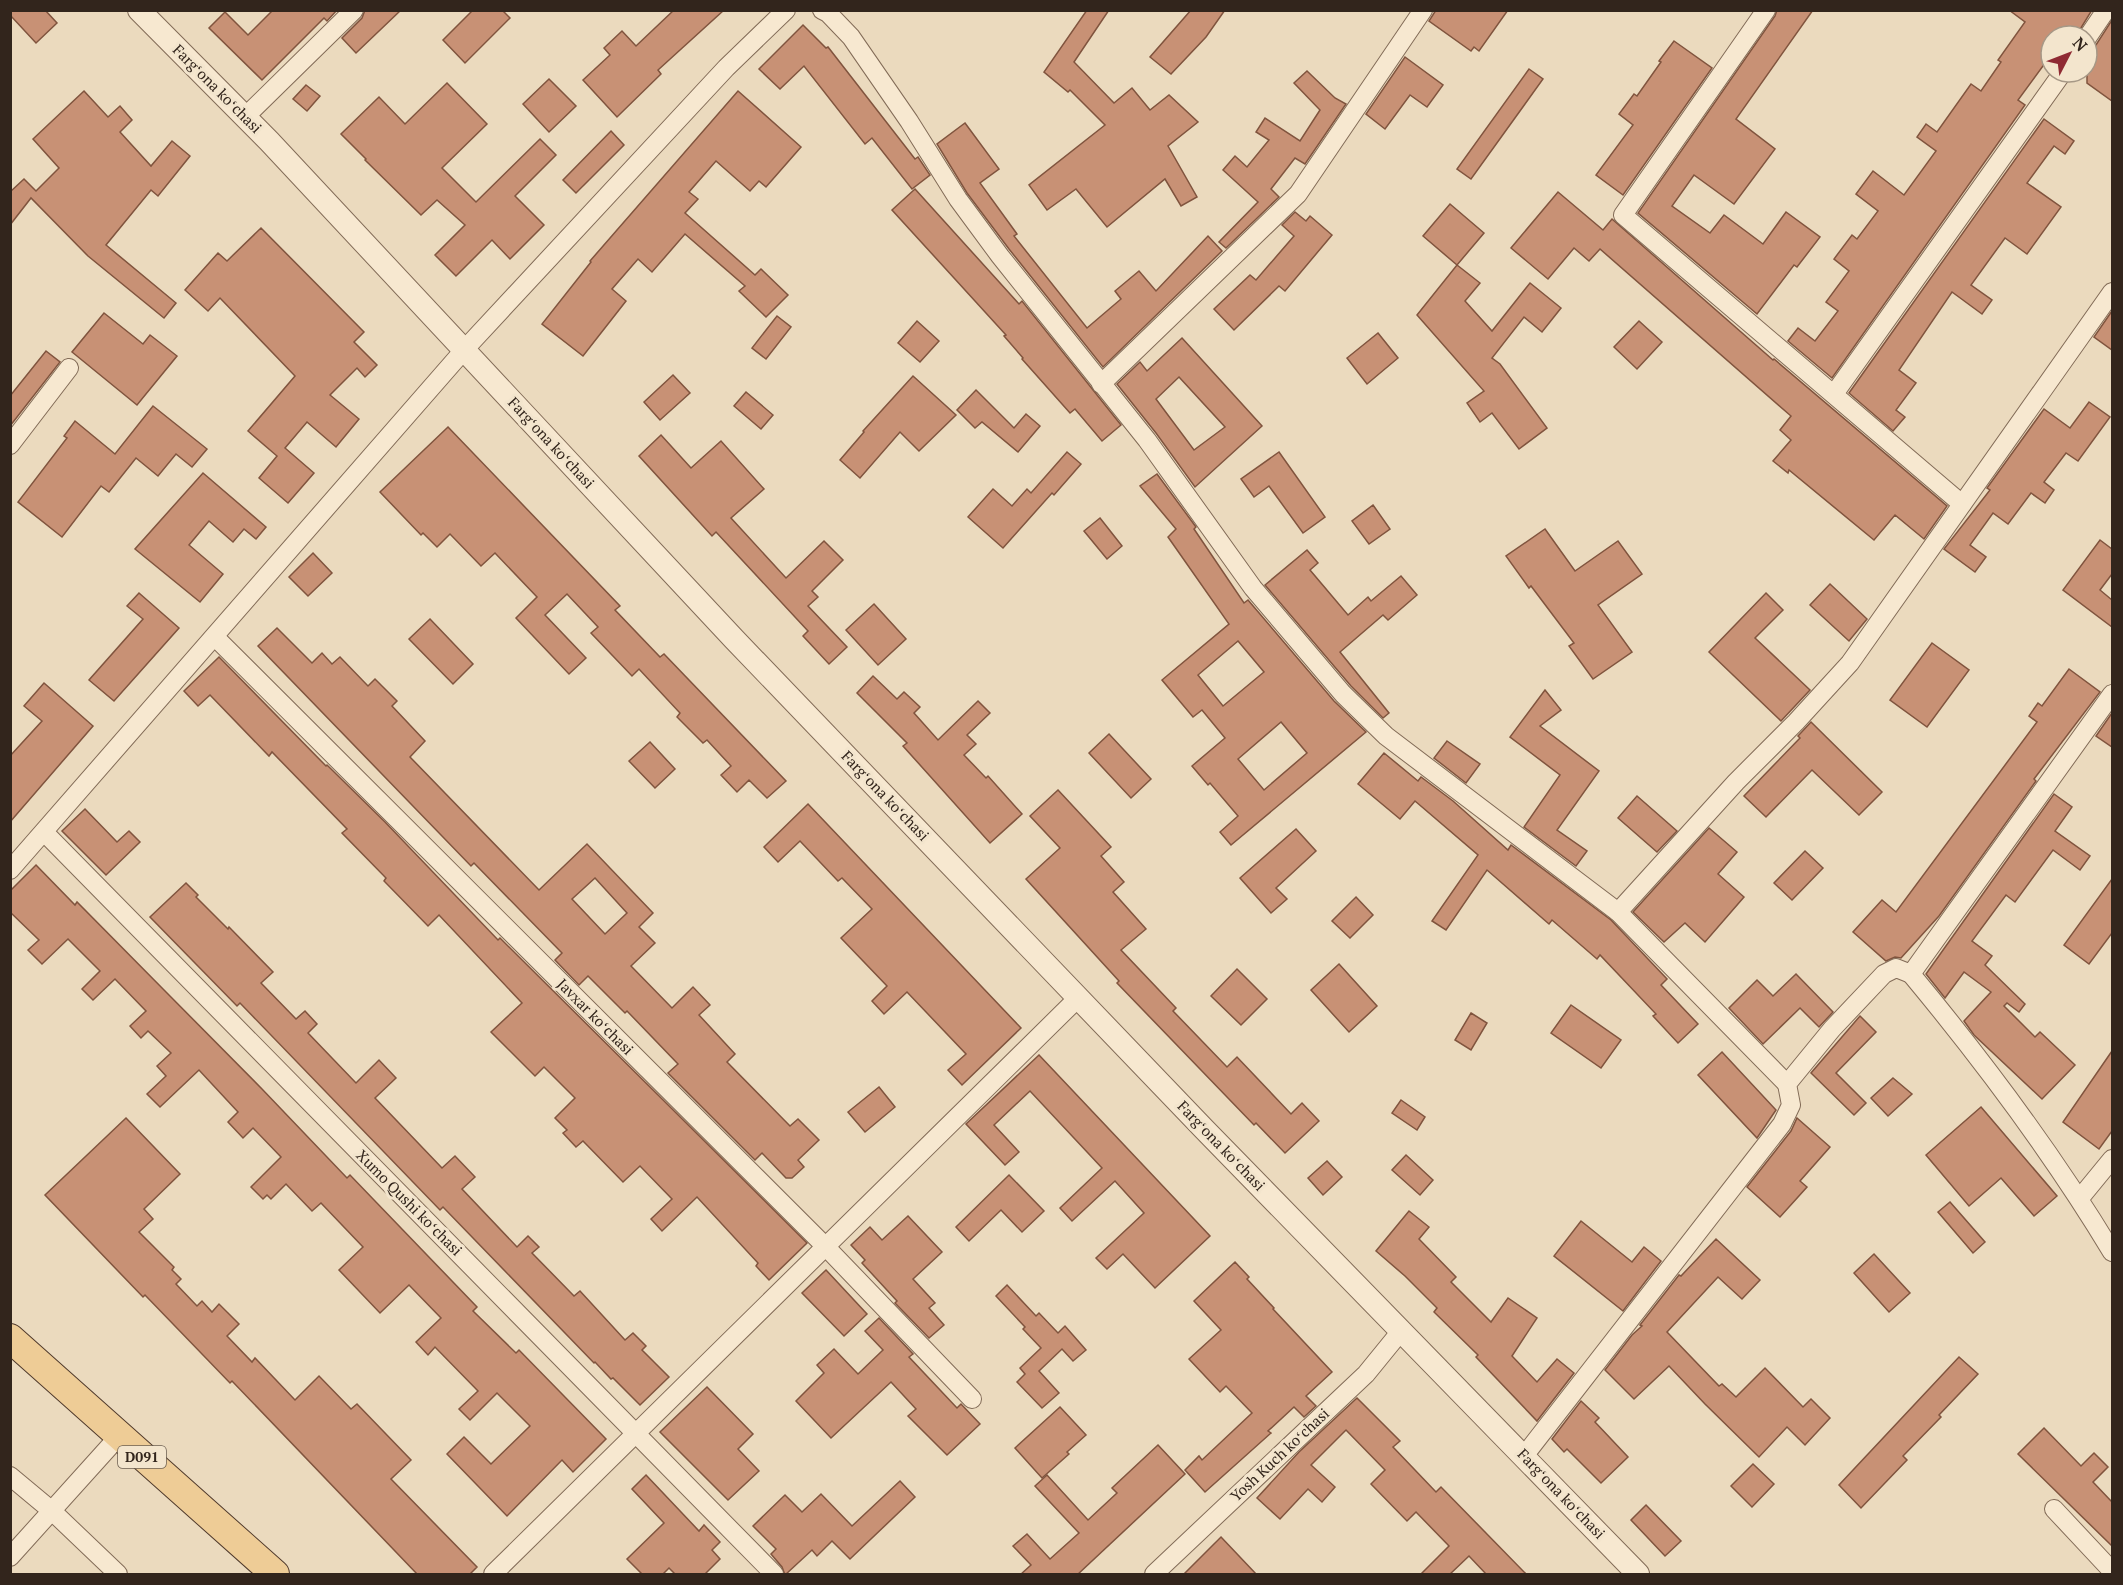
<svg xmlns="http://www.w3.org/2000/svg" width="2123" height="1585" font-family="'PT Serif',serif">
	<style>
		.building { fill: #c89175; stroke: #80543e; stroke-width: 1.5; fill-rule: evenodd }
		.lines { fill: none; stroke-linecap: round; stroke-linejoin: round }
		.minor-casing { stroke: #826b57; stroke-width: 20 }
		.tertiary-casing { stroke: #826b57; stroke-width: 24 }
		.primary-casing { stroke: #503a2c; stroke-width: 30 }
		.minor { stroke: #f7e8d0; stroke-width: 18 }
		.tertiary { stroke: #f7e8d0; stroke-width: 22 }
		.primary { stroke: #eecc96; stroke-width: 28 }
		.labels { text-anchor: middle; stroke-width: 6; stroke-linejoin: round; paint-order: stroke }
		.shield { fill: #f3e5cd; stroke: #6c5f51; stroke-width: 1.5 }
		.shield-label { font-size: 14px; font-weight: bold; fill: #32251c }
		.street-label { font-size: 15px; fill: #32251c; stroke: #f3e5cd }
	</style>
	<rect width="100%" height="100%" fill="#ebdabe"/>
	<g class="building">
		<polygon points="10,10 45,10 57,23 36,43 10,15"/>
		<polygon points="273,10 337,10 327,21 324,18 262,80 209,28 225,12 248,35"/>
		<polygon points="365,10 401,10 356,53 342,38 362,18"/>
		<polygon points="473,10 502,10 510,18 465,63 443,40"/>
		<polygon points="674,10 724,10 658,70 661,74 617,117 583,80 610,55 604,48 622,31 636,46"/>
		<polygon points="1087,10 1109,10 1074,62 1114,103 1132,88 1150,110 1169,95 1198,122 1168,146 1197,197 1181,206 1165,179 1107,227 1076,189 1047,210 1029,185 1105,125 1070,90 1068,92 1044,72"/>
		<polygon points="1191,10 1225,10 1206,37 1171,74 1150,57"/>
		<polygon points="1436,10 1508,10 1479,51 1474,47 1471,51 1429,21"/>
		<polygon points="1777,10 1813,10 1736,119 1775,149 1734,204 1694,175 1672,206 1710,233 1724,215 1763,244 1786,212 1820,237 1797,267 1794,265 1757,314 1638,213 1775,16"/>
		<polygon points="2009,10 2092,10 2076,36 2051,36 2051,55 2018,100 2025,105 1832,378 1788,341 1798,328 1815,341 1838,311 1826,302 1849,271 1834,259 1852,235 1857,239 1878,211 1856,194 1873,171 1904,195 1936,151 1917,137 1926,124 1937,132 1971,84 1981,91 2001,62 1998,60 2025,22"/>
		<polygon points="2112,20 2112,101 2087,83 2087,49 2096,45"/>
		<polygon points="803,25 826,48 828,47 915,159 918,157 930,175 912,189 872,138 865,144 804,66 780,89 759,69"/>
		<polygon points="1674,41 1712,68 1623,195 1596,175 1633,125 1619,114 1634,94 1637,96 1661,62 1659,61"/>
		<polygon points="1405,57 1443,85 1427,107 1410,95 1385,129 1366,114"/>
		<polygon points="1529,69 1543,79 1471,179 1457,169"/>
		<polygon points="1307,71 1335,98 1346,104 1305,164 1295,158 1271,189 1279,197 1226,248 1219,242 1258,202 1223,170 1235,156 1247,167 1269,140 1256,132 1265,118 1300,141 1320,110 1294,83"/>
		<polygon points="549,79 576,106 549,132 523,104"/>
		<polygon points="447,83 487,124 442,168 476,202 540,139 556,155 515,196 544,225 510,259 492,240 456,276 435,255 465,225 437,200 421,215 365,160 366,159 341,134 379,97 405,124"/>
		<polygon points="306,85 320,96 307,111 293,99"/>
		<polygon points="84,91 108,117 120,106 132,120 120,132 151,166 172,141 190,156 158,196 151,190 106,245 176,303 164,318 88,256 31,198 10,225 10,192 24,179 36,191 59,168 33,139"/>
		<polygon points="738,91 801,147 766,187 759,181 750,191 716,161 689,192 698,199 685,213 755,275 761,269 788,295 766,317 739,291 745,286 685,234 652,272 638,259 612,289 626,301 583,356 542,324 591,262 590,261"/>
		<polygon points="2044,119 2074,141 2065,154 2054,146 2027,183 2061,207 2027,254 2005,238 1971,285 1992,300 1982,314 1952,292 1899,370 1916,383 1896,410 1905,417 1893,431 1849,393"/>
		<polygon points="965,123 999,169 980,183 1017,234 1014,236 1087,328 1121,299 1115,291 1139,271 1156,291 1208,236 1222,251 1103,367 1009,249 967,193 937,144"/>
		<polygon points="611,131 624,145 576,193 563,180"/>
		<polygon points="915,189 1019,304 1022,301 1121,425 1102,441 1075,409 1070,413 1022,359 1023,358 1004,336 1006,335 892,210"/>
		<polygon points="1558,192 1603,230 1612,219 1773,360 1774,359 1947,506 1924,539 1895,515 1874,540 1789,470 1788,473 1773,461 1791,440 1780,430 1791,416 1600,249 1589,261 1574,248 1548,279 1511,248"/>
		<polygon points="1450,204 1484,233 1457,265 1423,236"/>
		<polygon points="1295,212 1306,221 1310,216 1332,235 1285,291 1279,286 1234,330 1214,309 1250,275 1256,280 1294,236 1282,225"/>
		<polygon points="261,228 364,332 354,342 377,365 365,377 357,368 330,395 359,419 336,447 307,422 285,448 314,473 288,503 259,478 277,456 248,431 295,376 220,298 208,311 185,290 218,253 227,261"/>
		<polygon points="1457,265 1480,283 1465,301 1492,331 1530,283 1561,308 1542,332 1524,317 1492,358 1500,364 1547,428 1519,449 1492,413 1480,422 1467,403 1484,391 1417,315"/>
		<polygon points="2112,311 2112,350 2094,337"/>
		<polygon points="104,313 143,344 150,335 177,356 137,405 72,352"/>
		<polygon points="777,316 791,327 766,359 752,348"/>
		<polygon points="917,321 939,341 920,362 898,343"/>
		<polygon points="1639,321 1662,342 1637,369 1614,347"/>
		<polygon points="1378,333 1398,358 1367,384 1347,358"/>
		<path d="M1182 338 1262 426 1195 487 1156 433 1117 384 1140 362 1147 371ZM1179 377 1225 427 1194 450 1156 399Z"/>
		<polygon points="46,351 60,362 10,426 10,396"/>
		<polygon points="673,375 690,393 660,420 644,402"/>
		<polygon points="913,376 956,415 919,451 900,432 860,478 840,460 864,432 863,431"/>
		<polygon points="976,390 1014,428 1026,414 1040,426 1018,452 982,422 975,428 957,410"/>
		<polygon points="746,392 773,415 761,429 734,406"/>
		<polygon points="2089,402 2110,417 2078,461 2066,453 2044,482 2054,490 2045,503 2031,493 2008,524 1993,513 1970,545 1986,557 1975,572 1944,549 1990,490 1987,488 2044,409 2070,428"/>
		<polygon points="153,406 207,449 192,467 176,454 158,476 136,458 109,492 101,486 62,537 18,502 67,438 64,436 75,421 115,454"/>
		<polygon points="448,427 620,606 615,610 660,657 664,654 786,781 767,798 749,780 737,792 721,775 731,766 707,740 703,743 677,717 680,713 639,669 632,676 591,633 598,627 567,594 545,615 586,658 569,674 516,618 537,597 495,553 481,566 450,534 437,547 423,533 421,535 380,492"/>
		<polygon points="661,435 691,468 721,441 764,489 731,518 786,578 824,541 843,560 812,591 818,597 808,606 847,647 829,664 803,636 808,631 716,532 712,536 639,456"/>
		<polygon points="1067,452 1081,464 1054,495 1052,493 1003,548 968,517 993,489 1012,506 1027,489 1031,493"/>
		<polygon points="1279,452 1325,517 1303,533 1269,486 1254,497 1241,479"/>
		<polygon points="203,473 266,527 256,539 244,529 233,542 209,521 189,545 223,574 200,602 135,549"/>
		<path d="M1157 474 1196 527 1194 529 1244 603 1248 600 1334 701 1366 732 1231 845 1220 832 1238 816 1210 783 1208 785 1192 766 1225 738 1202 710 1193 717 1162 680 1229 624 1168 537 1176 529 1140 486ZM1238 641 1264 672 1223 706 1198 675ZM1281 722 1307 753 1264 790 1238 759Z"/>
		<polygon points="1373,505 1390,529 1369,544 1352,521"/>
		<polygon points="1100,518 1122,546 1107,559 1084,531"/>
		<polygon points="1545,529 1575,571 1618,541 1642,574 1598,605 1632,652 1593,679 1569,646 1574,643 1531,586 1529,588 1506,556"/>
		<polygon points="2100,540 2112,549 2112,574 2100,590 2112,600 2112,627 2063,590"/>
		<polygon points="1307,550 1318,563 1310,570 1348,615 1368,597 1371,601 1401,576 1417,595 1388,620 1383,615 1340,652 1389,713 1383,718 1351,686 1265,585"/>
		<polygon points="313,553 332,573 308,596 289,577"/>
		<polygon points="1830,584 1867,619 1849,641 1810,605"/>
		<polygon points="139,593 179,628 114,701 89,680 143,619 127,606"/>
		<polygon points="1766,593 1783,610 1755,638 1810,690 1781,721 1709,652"/>
		<polygon points="874,604 906,639 878,665 846,630"/>
		<polygon points="430,619 473,664 453,684 409,639"/>
		<path d="M277 628 312 663 322 653 332 664 340 657 368 686 375 679 397 701 392 706 425 741 410 757 539 890 587 844 653 913 639 927 655 943 631 966 672 1008 693 987 710 1005 699 1015 735 1054 727 1062 790 1126 798 1119 819 1140 798 1160 804 1167 792 1178H786L762 1153 755 1160 668 1073 678 1064 627 1011 625 1013 588 976 579 985 555 960 562 953 474 863 471 866 258 646ZM595 878 627 913 605 934 572 899Z"/>
		<polygon points="1932,643 1969,670 1927,727 1890,700"/>
		<polygon points="219,657 326,766 327,765 385,822 498,940 500,938 807,1243 769,1280 756,1266 758,1263 697,1197 662,1231 651,1219 672,1199 640,1166 623,1182 583,1141 576,1147 563,1133 567,1130 555,1118 575,1098 544,1067 535,1076 491,1032 522,1003 439,915 428,926 384,881 386,878 342,833 347,829 272,752 269,756 210,695 198,706 184,691"/>
		<polygon points="2069,669 2100,692 2034,779 2036,781 1939,916 1901,958 1895,957 1886,961 1853,932 1882,900 1896,912 2037,722 2029,716 2038,703 2042,706"/>
		<polygon points="873,676 897,699 904,692 920,707 914,713 938,740 978,701 990,713 967,735 976,744 964,755 986,778 988,776 1022,814 990,843 903,746 907,743 857,693"/>
		<polygon points="44,683 93,726 10,822 10,756 42,721 24,706"/>
		<polygon points="1545,690 1561,710 1540,726 1599,771 1557,830 1587,851 1576,866 1524,827 1560,775 1510,737"/>
		<polygon points="2112,713 2112,747 2096,736"/>
		<polygon points="1811,722 1882,792 1859,815 1812,770 1766,817 1744,796 1800,738 1798,736"/>
		<polygon points="1109,734 1151,779 1131,798 1089,753"/>
		<polygon points="1447,741 1480,764 1466,783 1434,758"/>
		<polygon points="650,742 675,769 655,788 629,761"/>
		<polygon points="1384,753 1418,781 1421,777 1453,801 1508,850 1511,845 1611,920 1667,979 1661,985 1698,1024 1678,1043 1653,1016 1656,1014 1600,955 1597,959 1552,920 1549,924 1487,870 1446,930 1432,921 1478,855 1415,801 1400,819 1358,784"/>
		<polygon points="1058,790 1111,847 1101,856 1124,882 1113,892 1146,929 1121,950 1176,1008 1173,1011 1227,1067 1237,1057 1291,1114 1302,1103 1319,1121 1285,1153 1256,1123 1254,1125 1117,983 1119,981 1026,879 1060,848 1030,816"/>
		<polygon points="2054,794 2072,807 2055,831 2090,856 2080,870 2053,850 2015,902 2006,895 1972,941 1992,956 1985,965 2025,1004 2019,1012 2007,1003 2004,1006 2035,1037 2040,1032 2075,1065 2042,1099 1974,1035 1964,1021 1991,992 1964,972 1945,998 1926,974"/>
		<polygon points="1637,796 1677,831 1657,852 1618,818"/>
		<polygon points="808,804 1021,1028 962,1085 948,1070 966,1054 907,992 884,1014 872,1001 887,986 841,938 872,909 842,878 838,881 800,841 778,862 764,847"/>
		<polygon points="85,809 117,842 129,831 140,842 106,875 62,831"/>
		<polygon points="1709,828 1737,852 1718,874 1744,897 1705,942 1685,923 1664,942 1633,912"/>
		<polygon points="1296,829 1316,851 1276,888 1287,899 1271,913 1240,878"/>
		<polygon points="1805,851 1823,868 1792,900 1774,883"/>
		<polygon points="36,865 75,905 77,902 166,992 262,1089 347,1178 350,1175 477,1307 473,1311 516,1353 519,1350 606,1439 573,1472 562,1460 507,1516 447,1454 464,1437 491,1464 530,1426 497,1393 470,1420 459,1409 478,1391 435,1347 428,1355 416,1342 441,1318 409,1285 380,1313 339,1270 363,1247 321,1203 312,1211 286,1184 271,1199 267,1195 263,1199 251,1187 281,1157 253,1128 243,1138 228,1122 238,1112 199,1070 160,1107 147,1094 166,1076 157,1066 171,1053 148,1031 141,1038 130,1026 146,1011 115,979 93,1000 82,989 100,971 68,939 42,964 28,950 39,940 10,912 10,891"/>
		<polygon points="2112,879 2112,933 2089,964 2064,945"/>
		<polygon points="186,883 198,895 196,897 228,929 229,927 273,972 261,983 296,1019 305,1011 317,1024 308,1033 356,1083 379,1060 396,1078 375,1098 442,1168 455,1156 475,1177 462,1189 517,1247 528,1236 539,1247 532,1253 574,1296 580,1291 625,1340 633,1333 646,1346 642,1350 669,1377 640,1405 613,1378 611,1379 595,1362 594,1363 443,1207 440,1210 240,1003 237,1006 150,917"/>
		<polygon points="1356,897 1373,915 1350,938 1332,921"/>
		<polygon points="1339,964 1377,1006 1349,1032 1311,990"/>
		<polygon points="1237,969 1267,999 1241,1025 1211,996"/>
		<polygon points="1796,974 1833,1012 1819,1027 1800,1008 1763,1044 1729,1008 1757,980 1773,996"/>
		<polygon points="1571,1005 1621,1040 1601,1068 1551,1033"/>
		<polygon points="1471,1013 1487,1023 1471,1050 1455,1040"/>
		<polygon points="1860,1016 1876,1032 1836,1073 1866,1103 1854,1115 1811,1073"/>
		<polygon points="2112,1051 2112,1131 2099,1149 2063,1122"/>
		<polygon points="1722,1052 1776,1110 1757,1138 1698,1075"/>
		<polygon points="1039,1055 1210,1236 1155,1288 1123,1254 1107,1269 1096,1258 1144,1213 1115,1181 1072,1221 1060,1208 1102,1168 1030,1091 994,1125 1019,1152 1005,1165 966,1124"/>
		<polygon points="1893,1078 1912,1094 1888,1116 1871,1098"/>
		<polygon points="879,1087 895,1107 865,1132 848,1112"/>
		<polygon points="1401,1100 1425,1117 1417,1130 1392,1113"/>
		<polygon points="1981,1107 2057,1196 2034,1216 2001,1178 1969,1206 1926,1155"/>
		<polygon points="126,1118 180,1174 144,1209 153,1219 139,1232 174,1267 172,1270 181,1279 176,1284 197,1306 202,1301 212,1312 219,1304 239,1324 227,1336 252,1362 255,1358 295,1400 319,1376 351,1409 357,1404 411,1460 391,1479 477,1567 469,1575 418,1575 232,1381 230,1383 145,1295 143,1297 45,1195"/>
		<polygon points="1797,1118 1830,1147 1800,1181 1807,1187 1780,1217 1747,1187 1791,1131"/>
		<polygon points="1406,1155 1433,1180 1420,1195 1392,1170"/>
		<polygon points="1327,1161 1342,1177 1323,1195 1308,1178"/>
		<polygon points="1009,1175 1044,1211 1022,1232 1001,1210 969,1241 956,1227"/>
		<polygon points="1950,1202 1985,1242 1973,1253 1938,1212"/>
		<polygon points="1409,1211 1429,1227 1419,1239 1456,1277 1451,1282 1491,1322 1508,1298 1537,1318 1512,1356 1537,1382 1557,1359 1574,1373 1537,1421 1476,1357 1478,1355 1434,1312 1437,1308 1405,1276 1376,1251"/>
		<polygon points="908,1216 942,1252 913,1279 935,1303 929,1308 944,1325 929,1338 895,1303 897,1301 862,1263 865,1260 851,1245 870,1227 882,1240"/>
		<polygon points="1581,1221 1632,1262 1644,1247 1661,1261 1623,1311 1554,1256"/>
		<polygon points="1716,1239 1760,1280 1742,1299 1718,1277 1667,1332 1719,1386 1722,1384 1736,1397 1765,1368 1803,1407 1811,1399 1830,1418 1805,1445 1787,1427 1759,1457 1705,1404 1669,1366 1634,1399 1605,1370 1632,1335 1642,1326 1640,1325 1679,1275 1681,1276"/>
		<polygon points="1874,1254 1910,1293 1889,1312 1854,1273"/>
		<polygon points="1235,1262 1249,1277 1247,1279 1274,1308 1273,1309 1332,1372 1306,1396 1316,1406 1304,1417 1294,1407 1268,1431 1271,1433 1205,1492 1185,1470 1199,1456 1202,1460 1252,1413 1226,1386 1220,1392 1189,1359 1221,1330 1194,1301"/>
		<polygon points="826,1270 867,1314 844,1336 802,1293"/>
		<polygon points="1007,1285 1036,1316 1039,1313 1058,1333 1065,1326 1086,1350 1073,1361 1062,1349 1039,1371 1059,1393 1042,1408 1017,1382 1025,1374 1020,1368 1041,1348 1023,1329 1025,1327 996,1296"/>
		<polygon points="879,1318 913,1354 909,1357 957,1408 961,1404 980,1424 947,1455 908,1416 916,1409 891,1382 831,1438 796,1401 824,1373 817,1365 834,1349 858,1374 883,1350 865,1331"/>
		<polygon points="1959,1357 1978,1374 1939,1415 1941,1417 1903,1456 1907,1460 1861,1508 1839,1485"/>
		<polygon points="707,1387 753,1434 738,1449 759,1471 728,1500 660,1432"/>
		<polygon points="1357,1398 1400,1441 1393,1447 1436,1492 1441,1487 1527,1575 1487,1575 1469,1556 1449,1575 1420,1575 1449,1546 1416,1512 1407,1521 1371,1484 1385,1470 1346,1430 1311,1465 1335,1487 1322,1502 1308,1489 1280,1519 1257,1498 1299,1452"/>
		<polygon points="1581,1401 1599,1418 1595,1422 1628,1457 1601,1483 1567,1449 1564,1452 1552,1439"/>
		<polygon points="1060,1407 1086,1435 1067,1452 1069,1454 1042,1478 1015,1448"/>
		<polygon points="2044,1428 2081,1466 2094,1453 2108,1467 2093,1482 2112,1502 2112,1546 2018,1454"/>
		<polygon points="1158,1445 1185,1474 1077,1575 1020,1575 1031,1565 1013,1546 1027,1534 1050,1559 1079,1533 1035,1486 1047,1475 1088,1520 1117,1493 1112,1488"/>
		<polygon points="1753,1464 1774,1484 1752,1507 1731,1486"/>
		<polygon points="646,1475 699,1531 704,1525 720,1542 712,1550 720,1559 704,1575 676,1575 669,1568 662,1575 643,1575 627,1559 664,1523 632,1489"/>
		<polygon points="900,1481 915,1497 850,1559 832,1541 817,1556 812,1550 785,1575 782,1567 771,1554 776,1549 753,1526 785,1495 802,1512 821,1494 852,1526"/>
		<polygon points="1646,1505 1681,1541 1665,1556 1631,1520"/>
		<polygon points="1221,1537 1257,1575 1183,1575"/>
	</g>
	<g class="lines">
		<g class="minor-casing">
			<g id="minor">
				<polyline points="822,10 828,13 851,37 909,121 958,199 1000,256 1147,440 1253,588 1343,694 1386,736 1618,912 1787,1084"/>
				<polyline points="1766,10 1623,215 1962,504"/>
				<polyline points="2087,38 2106,10"/>
				<polyline points="245,117 354,10"/>
				<polyline points="1101,384 1298,194 1423,10"/>
				<polyline points="1834,394 2063,72"/>
				<polyline points="10,445 69,368"/>
				<polyline points="215,637 826,1247 972,1399"/>
				<polyline points="44,832 774,1574"/>
				<polyline points="10,870 464,350 726,68 786,10"/>
				<polyline points="1618,912 1736,782 1796,722 1850,663 2112,292"/>
				<path d="M1911 974C1984 1062 2053 1154 2112 1252"/>
				<polyline points="2080,1198 2112,1159"/>
				<polyline points="1524,1456 1782,1124 1791,1105 1787,1084 1832,1029 1884,974 1896,968 1911,974 2112,694"/>
				<polyline points="10,1476 52,1511 118,1574"/>
				<polyline points="2054,1509 2112,1571"/>
				<polyline points="10,1557 119,1436"/>
				<polyline points="493,1574 1079,997"/>
				<polyline points="1154,1574 1366,1374 1401,1331"/>
			</g>
		</g>
		<g class="tertiary-casing">
			<polyline id="tertiary" points="139,10 269,141 734,639 1204,1129 1638,1574"/>
		</g>
		<g class="primary-casing">
			<polyline id="primary" points="10,1338 275,1574"/>
		</g>
		<use href="#minor" class="minor"/>
		<use href="#tertiary" class="tertiary"/>
		<use href="#primary" class="primary"/>
	</g>
	<g class="labels">
		<rect class="shield" x="118" y="1446" width="48" height="22" rx="4.5"/>
		<g class="shield-label">
			<text x="142" y="1462">D091</text>
		</g>
		<g class="street-label">
			<text transform="translate(217 89) rotate(45)" y="5">Fargʻona koʻchasi</text>
			<text transform="translate(551 443) rotate(47)" y="5">Fargʻona koʻchasi</text>
			<text transform="translate(885 796) rotate(46)" y="5">Fargʻona koʻchasi</text>
			<text transform="translate(595 1017) rotate(45)" y="5">Javxar koʻchasi</text>
			<text transform="translate(1221 1146) rotate(46)" y="5">Fargʻona koʻchasi</text>
			<text transform="translate(409 1203) rotate(45)" y="5">Xumo Qushi koʻchasi</text>
			<text transform="translate(1280 1455) rotate(-43)" y="5">Yosh Kuch koʻchasi</text>
			<text transform="translate(1561 1494) rotate(46)" y="5">Fargʻona koʻchasi</text>
		</g>
	</g>
	<rect width="2123" height="1585" fill="none" stroke="#32251c" stroke-width="24"/>
	<g transform="translate(2069 54) rotate(48)"><circle r="28" fill="#f3e5cd" stroke="#a69886" stroke-width="1.5"/>
	<path d="M0-4.5L10 22L0 15L-10 22Z" fill="#8f2a33"/>
	<text y="-9" font-size="16" font-weight="bold" text-anchor="middle" fill="#32251c">N</text>
	</g>
</svg>
